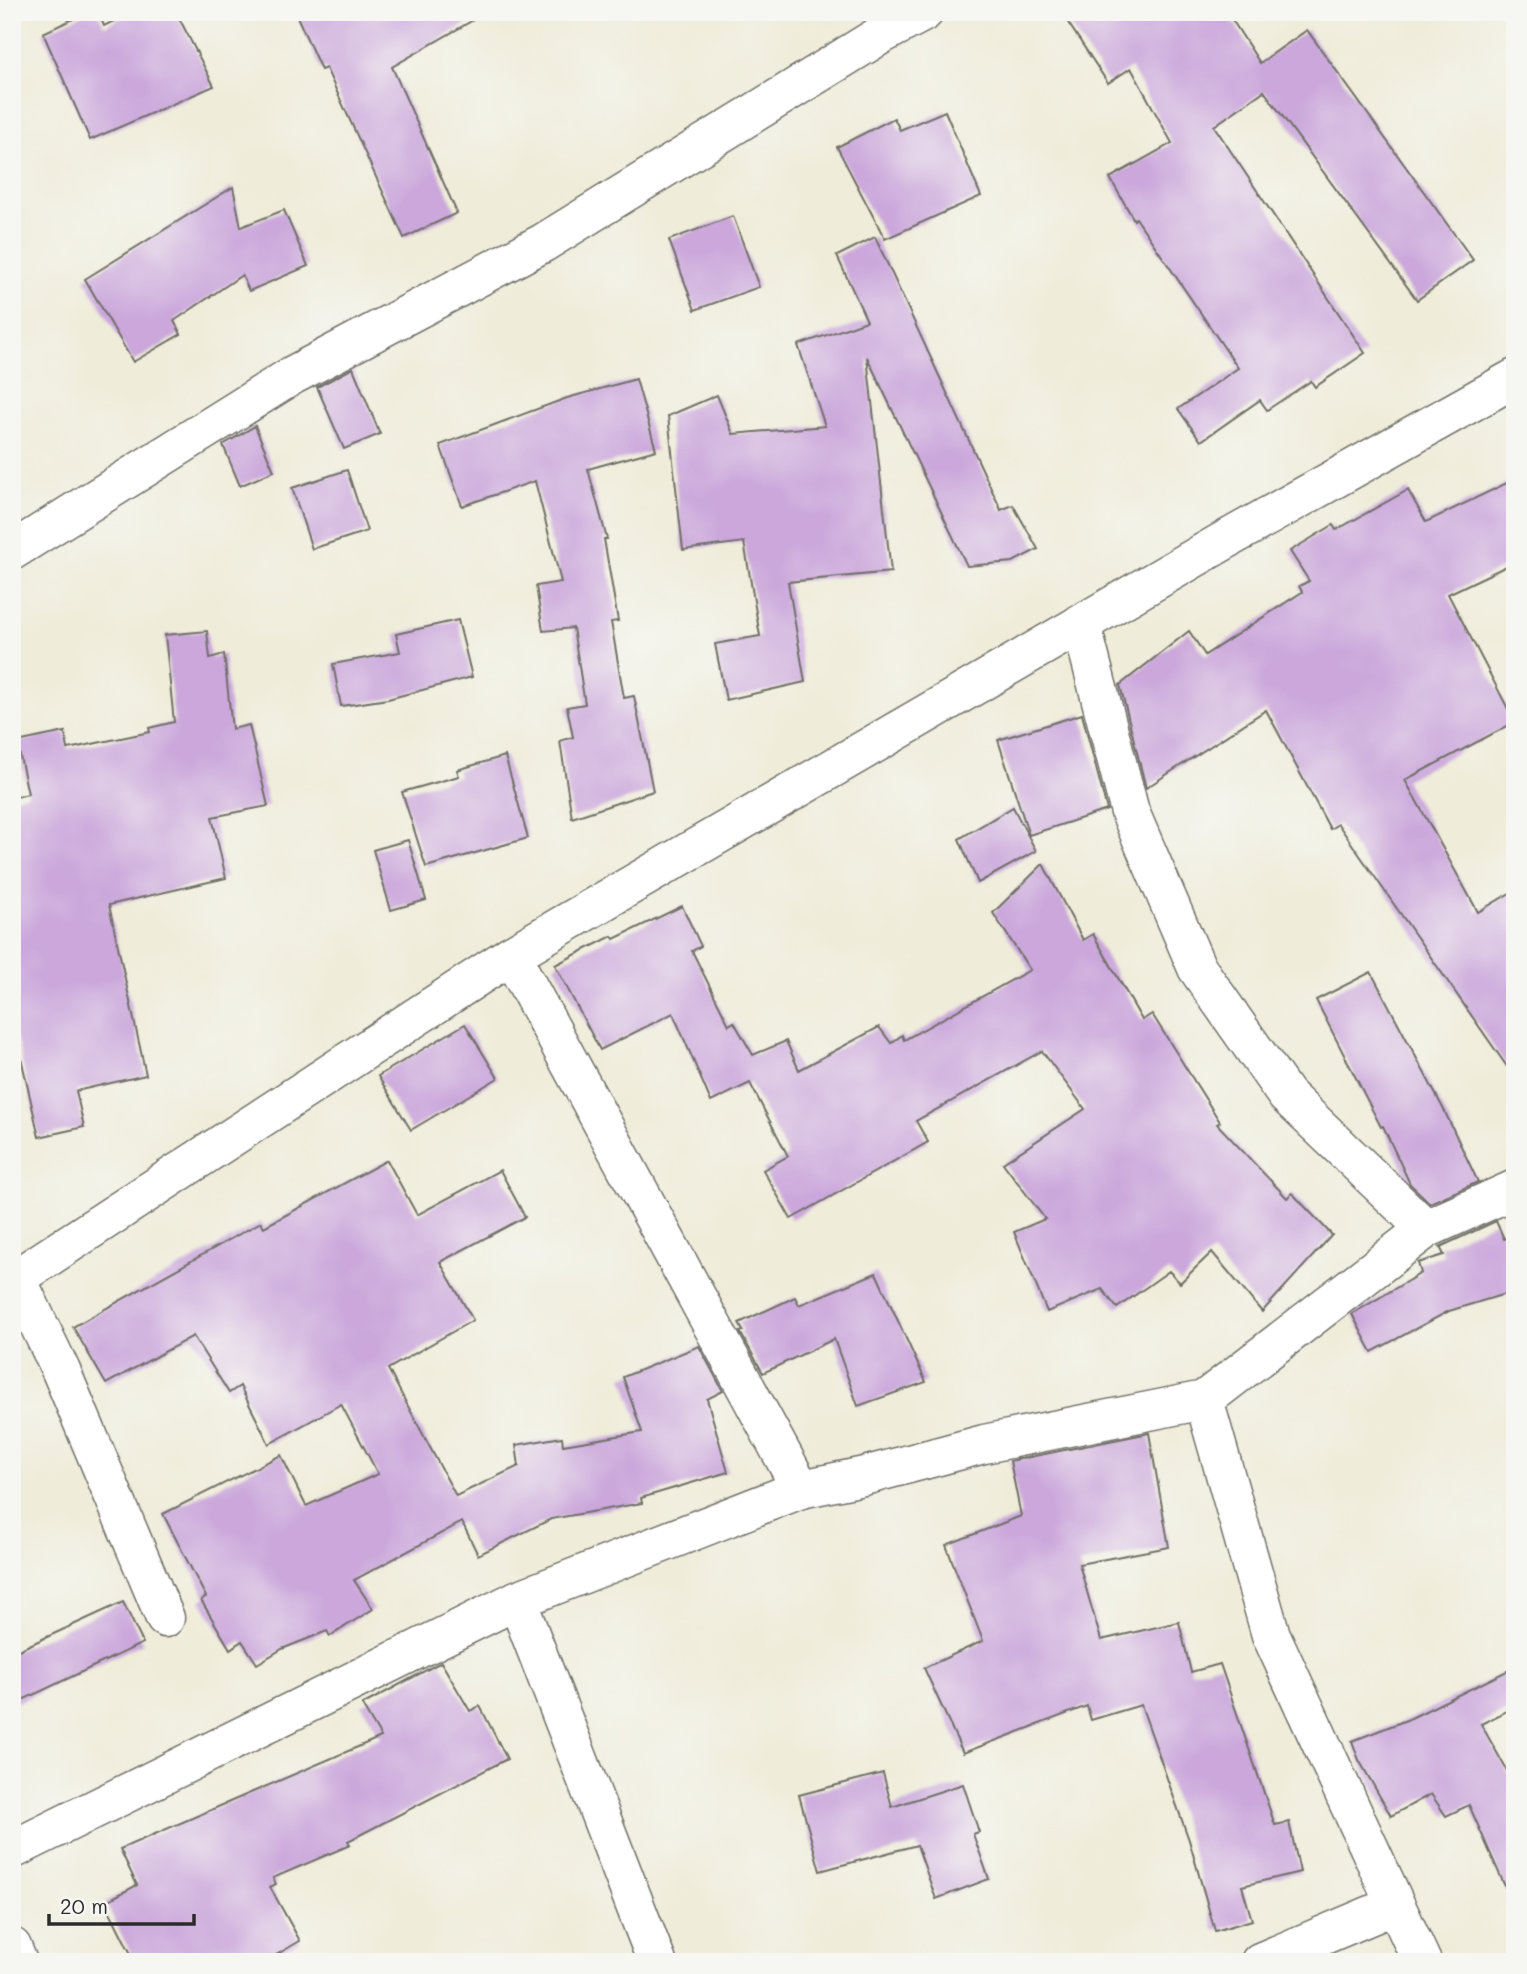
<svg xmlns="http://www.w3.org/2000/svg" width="1527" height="1974" font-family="Mali,sans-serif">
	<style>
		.building { fill: #cba7db }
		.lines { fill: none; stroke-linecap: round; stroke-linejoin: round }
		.street-casing { stroke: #706f68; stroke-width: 41 }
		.street { stroke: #fff; stroke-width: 38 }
	</style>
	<rect width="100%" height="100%" fill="#f6f6f2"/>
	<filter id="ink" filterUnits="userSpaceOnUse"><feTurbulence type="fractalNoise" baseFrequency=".0143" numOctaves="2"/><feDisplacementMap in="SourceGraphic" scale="14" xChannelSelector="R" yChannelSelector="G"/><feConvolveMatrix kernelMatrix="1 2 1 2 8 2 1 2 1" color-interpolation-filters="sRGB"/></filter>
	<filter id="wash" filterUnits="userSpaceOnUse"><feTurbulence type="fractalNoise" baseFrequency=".00686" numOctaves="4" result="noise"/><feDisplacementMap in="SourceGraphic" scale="28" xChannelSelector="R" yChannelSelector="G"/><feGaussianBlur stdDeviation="1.57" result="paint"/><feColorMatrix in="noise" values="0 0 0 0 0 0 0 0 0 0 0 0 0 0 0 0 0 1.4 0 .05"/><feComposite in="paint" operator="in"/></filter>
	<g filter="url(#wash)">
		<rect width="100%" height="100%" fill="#efecd9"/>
		<g id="blocks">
			<g class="building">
				<polygon points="88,12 98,12 104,26 132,12 176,12 214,86 90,140 43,33"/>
				<polygon points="295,12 487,12 392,67 457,213 404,238 326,68 321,70"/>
				<polygon points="1061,12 1227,12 1260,63 1307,30 1473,260 1417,300 1264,91 1214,126 1365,353 1315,387 1311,381 1267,410 1260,400 1201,441 1178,409 1238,368 1136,218 1134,220 1110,178 1172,143 1131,68 1108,83"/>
				<polygon points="945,111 981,196 885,239 837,147 894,118 900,130"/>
				<polygon points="233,187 241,227 284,210 308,266 249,291 242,275 174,321 181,334 133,362 85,279"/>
				<polygon points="733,216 759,287 695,310 669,240"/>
				<polygon points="875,237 1001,510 1013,505 1038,549 1013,562 967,566 867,357 891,572 788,582 805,682 726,700 715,644 760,636 744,542 683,550 668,416 717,395 733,434 825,426 798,345 867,321 837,256"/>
				<polygon points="353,368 380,434 344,449 317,387"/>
				<polygon points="636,379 656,450 588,469 607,539 604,539 618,621 611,622 624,698 634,696 653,791 572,818 560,741 573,737 567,707 585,704 573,628 543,631 536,586 561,582 535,481 462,506 440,445 567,398"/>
				<polygon points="255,426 274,471 240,486 223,445"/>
				<polygon points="347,470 367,531 312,549 292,488"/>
				<polygon points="1515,479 1515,562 1448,594 1515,722 1405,780 1478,912 1515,890 1515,1078 1338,824 1330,829 1266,710 1146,788 1120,685 1189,631 1205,655 1302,592 1299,586 1309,581 1290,551 1333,525 1336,530 1408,490 1426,522"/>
				<polygon points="458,620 472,677 388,699 341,706 333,664 400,652 396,634"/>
				<polygon points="207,631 210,658 224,654 232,729 249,725 268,806 212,817 226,878 109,905 146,1075 76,1091 84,1127 39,1137 12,1018 12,798 28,794 17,742 65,732 68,749 150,732 149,728 174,722 165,635"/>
				<polygon points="1082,714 1107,810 1029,835 998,740"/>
				<polygon points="505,756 528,838 426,867 402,792 459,776 457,770"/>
				<polygon points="1013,807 1036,851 978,883 959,839"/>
				<polygon points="408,840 426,900 391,910 373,850"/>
				<polygon points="1043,864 1083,940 1093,934 1142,1020 1152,1014 1220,1122 1217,1124 1287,1198 1292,1193 1332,1235 1262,1312 1212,1252 1180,1283 1169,1271 1117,1308 1102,1289 1047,1312 1014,1232 1045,1219 1003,1163 1085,1109 1042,1051 916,1121 928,1142 791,1219 763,1170 788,1156 750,1083 711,1102 673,1013 600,1050 555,965 612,936 614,939 682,906 701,946 692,951 729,1025 734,1022 753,1055 786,1041 799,1070 879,1027 891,1043 902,1035 904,1040 1030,970 993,913"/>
				<polygon points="1371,972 1444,1110 1478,1182 1430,1203 1410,1184 1383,1126 1381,1127 1316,1000"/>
				<polygon points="465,1024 498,1078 411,1130 378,1076"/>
				<polygon points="387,1160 417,1215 500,1170 525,1217 440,1262 473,1320 388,1369 456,1496 519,1466 516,1445 562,1437 563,1445 642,1432 623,1377 699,1346 723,1391 707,1399 728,1472 641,1498 642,1503 551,1519 478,1555 462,1522 354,1580 373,1609 330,1636 327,1631 282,1649 257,1664 242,1641 230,1649 201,1600 206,1597 163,1514 281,1455 306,1506 378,1474 341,1404 269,1444 240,1386 229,1393 193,1336 106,1384 73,1327 261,1222 264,1227"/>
				<polygon points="1496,1221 1504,1239 1515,1235 1515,1291 1449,1311 1372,1352 1352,1314 1421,1273 1418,1263 1444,1255 1440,1247"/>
				<polygon points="876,1273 926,1382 858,1406 834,1339 763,1373 740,1332 743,1331 739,1323 795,1297 799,1305"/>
				<polygon points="1149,1433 1169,1547 1079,1564 1101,1640 1179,1622 1191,1672 1220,1664 1275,1825 1289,1822 1300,1872 1242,1886 1252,1920 1215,1931 1189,1840 1141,1705 1091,1720 1087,1706 963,1753 924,1668 983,1641 946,1545 1021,1516 1010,1461"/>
				<polygon points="123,1602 143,1643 12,1705 12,1653"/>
				<polygon points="441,1662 470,1711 480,1706 507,1759 348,1841 350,1845 273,1878 276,1884 270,1887 300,1941 264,1962 135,1962 105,1902 137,1885 120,1849 381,1737 362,1705"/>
				<polygon points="1515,1667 1515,1707 1481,1724 1515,1785 1515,1909 1469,1805 1446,1816 1431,1794 1391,1816 1359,1760 1352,1741 1409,1719"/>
				<polygon points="883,1773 892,1807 963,1784 979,1832 973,1834 989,1879 936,1899 917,1845 820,1871 799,1795"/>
			</g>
		</g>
	</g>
	<g filter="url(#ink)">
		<use href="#blocks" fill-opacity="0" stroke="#706f68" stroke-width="2"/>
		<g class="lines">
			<g class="street-casing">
				<g id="street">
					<polyline points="12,551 293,375 543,243 879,36 924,12"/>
					<polyline points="1081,623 1130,812 1197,968 1286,1095 1426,1229"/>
					<polyline points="17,1279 61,1371 165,1618"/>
					<polyline points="12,1281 511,955 1222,542 1515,378"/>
					<polyline points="1204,1400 1271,1635 1422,1962"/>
					<polyline points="801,1489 864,1476 984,1444 1204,1400 1426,1229 1515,1189"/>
					<polyline points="517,1600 657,1962"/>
					<polyline points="12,1850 517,1600 801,1489 511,955"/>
					<polyline points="12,1947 18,1962"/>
					<polyline points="1260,1962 1395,1905"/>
				</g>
			</g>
			<use href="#street" class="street"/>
		</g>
	</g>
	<rect width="1527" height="1974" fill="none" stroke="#f6f6f2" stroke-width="42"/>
	<path d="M49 1914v10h145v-10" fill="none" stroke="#2b2b2b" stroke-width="3.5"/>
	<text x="60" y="1914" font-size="21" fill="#2b2b2b" stroke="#f6f6f2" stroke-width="5" paint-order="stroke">20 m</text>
</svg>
